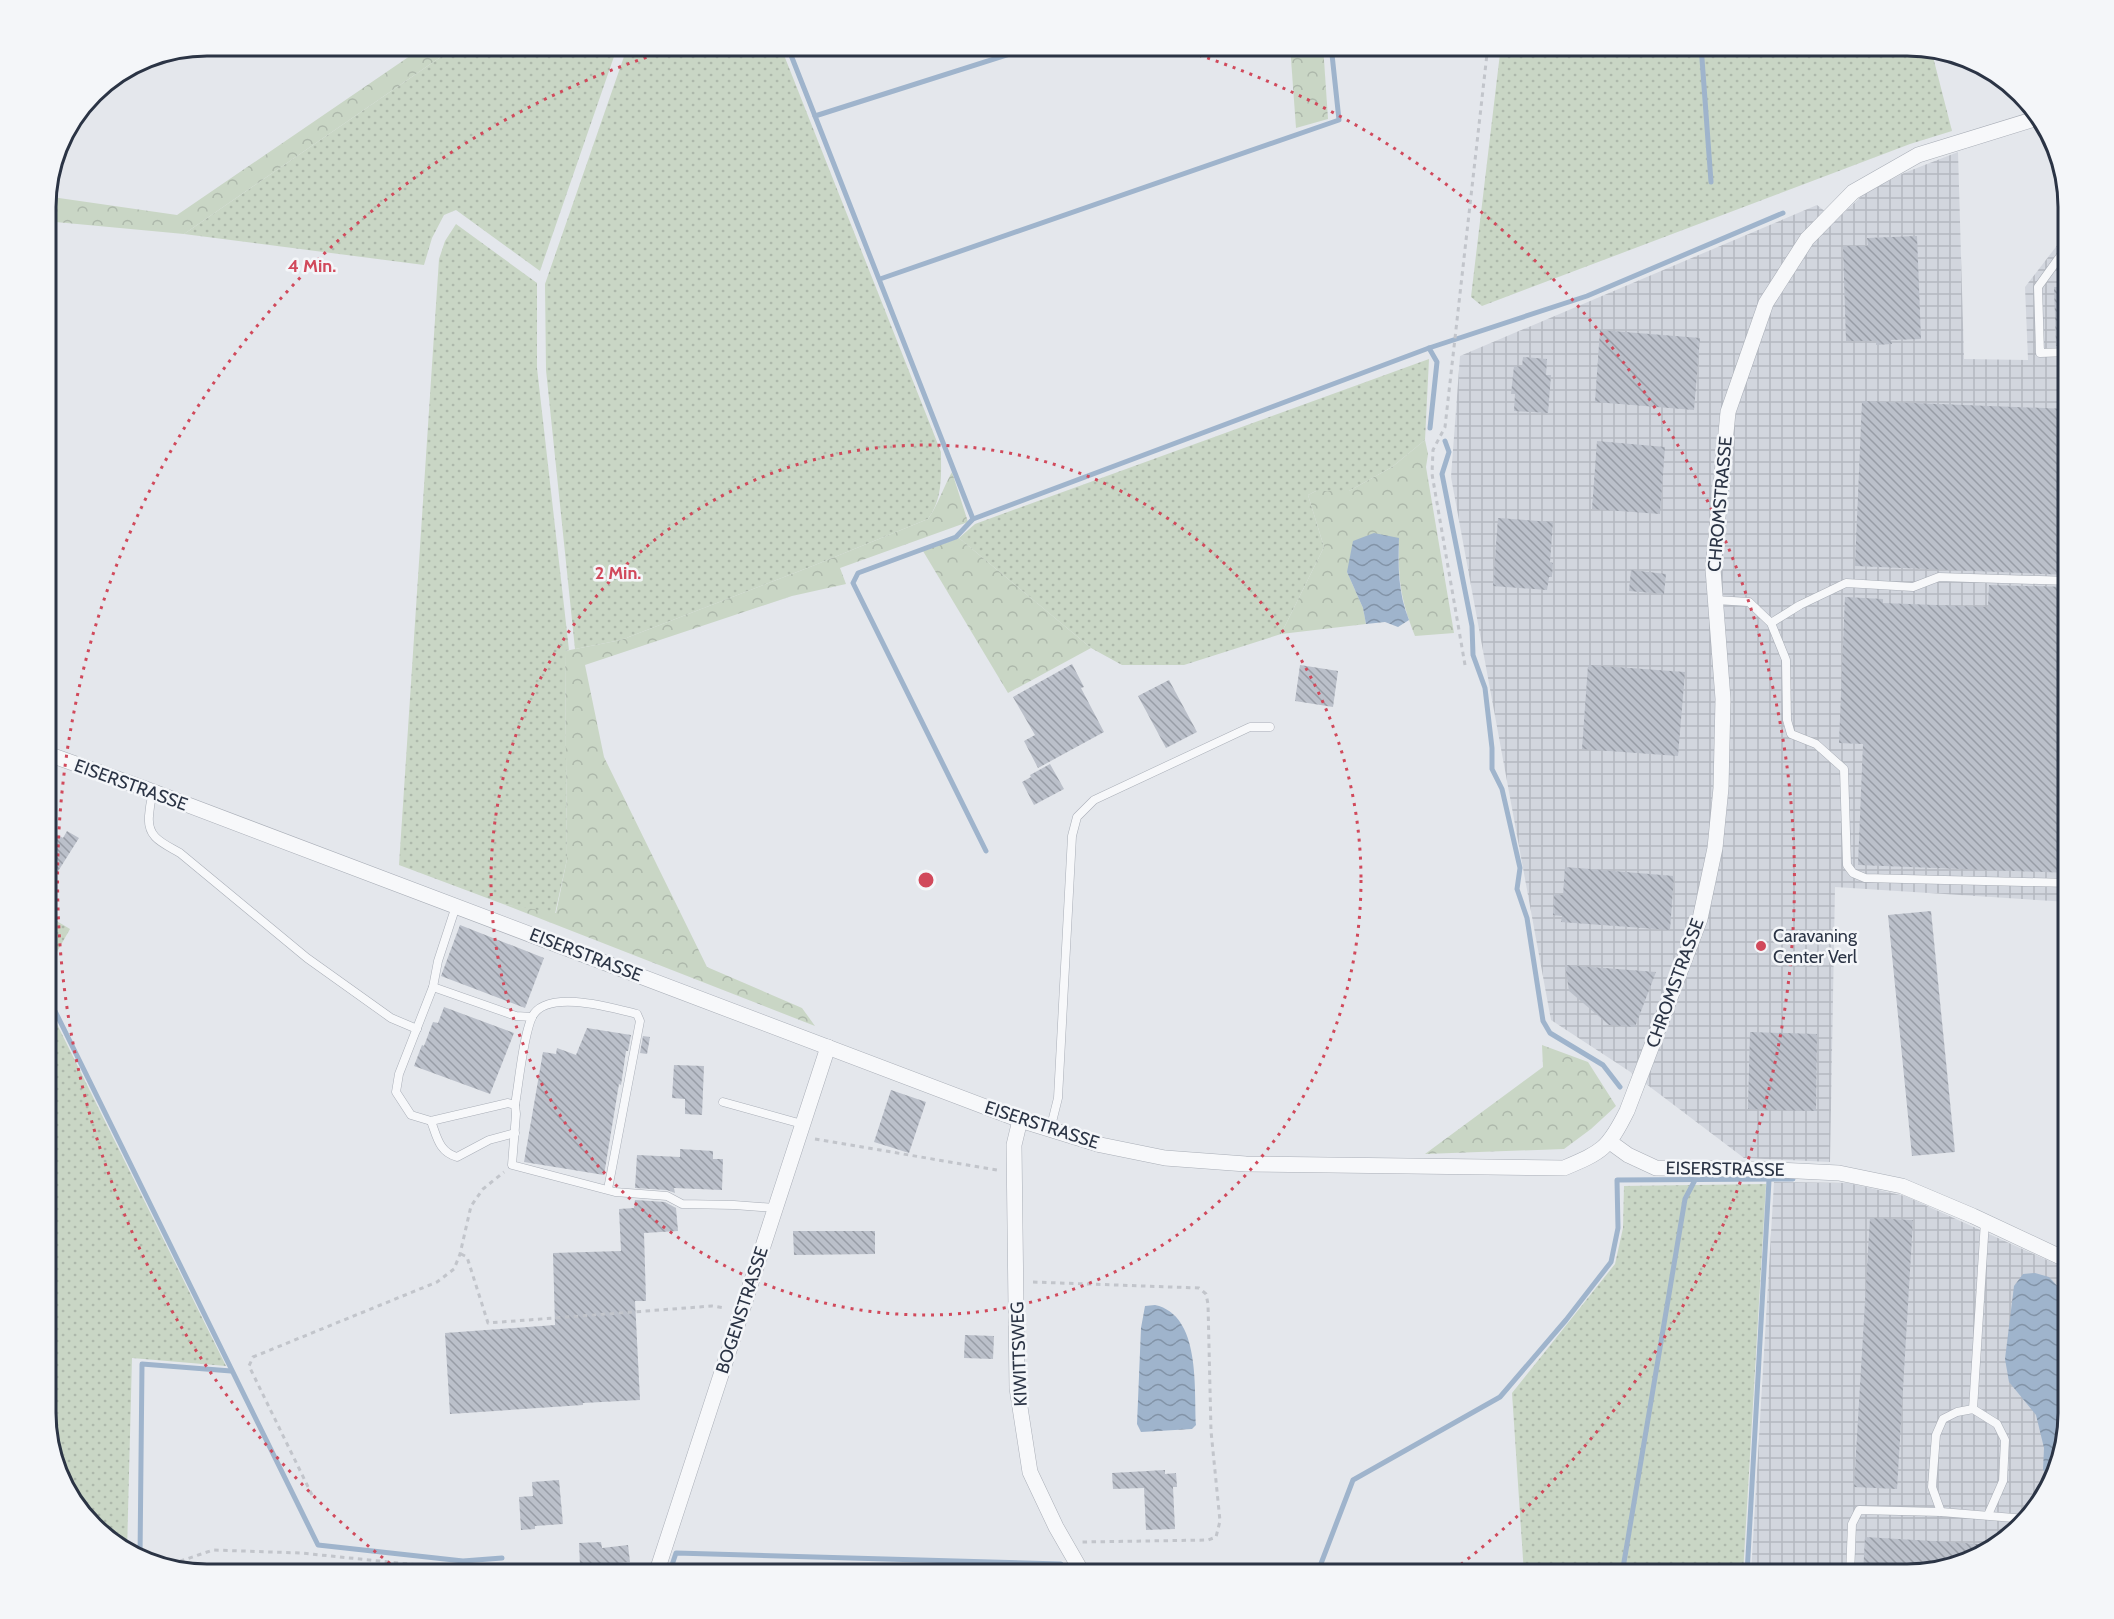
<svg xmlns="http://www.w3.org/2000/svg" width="2114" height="1619" font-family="Cabin,sans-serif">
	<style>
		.industrial { fill: url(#industrial-grid) }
		.grass { fill: url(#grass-dots) }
		.forest { fill: url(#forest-crowns) }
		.water { fill: url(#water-waves) }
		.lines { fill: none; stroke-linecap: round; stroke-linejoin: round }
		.stream { stroke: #9fb4cc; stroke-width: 5 }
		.building { fill: url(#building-back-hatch) }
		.service-casing { stroke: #a9aeb7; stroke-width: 9 }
		.minor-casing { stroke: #a9aeb7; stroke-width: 16 }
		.path { stroke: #c2c5cb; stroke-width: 3; stroke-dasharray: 4.5 4.5; stroke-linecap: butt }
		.service { stroke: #f7f8fa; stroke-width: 8 }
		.minor { stroke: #f7f8fa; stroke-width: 15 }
		.ring { fill: none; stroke: #d1495b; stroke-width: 3; stroke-dasharray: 3 6 }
		.poi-dot { fill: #d1495b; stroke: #f4f6f9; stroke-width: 2 }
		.labels { text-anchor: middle; stroke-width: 5; stroke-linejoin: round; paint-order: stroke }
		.street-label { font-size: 18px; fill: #2b3445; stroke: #f4f6f9 }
		.poi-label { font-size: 18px; fill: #2b3445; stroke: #f4f6f9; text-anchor: start }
		.rim { fill: none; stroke: #2b3445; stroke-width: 3 }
		.centre { fill: #d1495b; stroke: #f4f6f9; stroke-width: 3 }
		.ring-label { font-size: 18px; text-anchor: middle; font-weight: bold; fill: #d1495b; stroke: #f4f6f9; stroke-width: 5; stroke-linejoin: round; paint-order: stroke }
	</style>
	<defs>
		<pattern id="industrial-grid" width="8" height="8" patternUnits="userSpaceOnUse" patternTransform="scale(1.5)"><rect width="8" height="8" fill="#d2d6de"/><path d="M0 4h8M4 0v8" fill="none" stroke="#b4b8c0"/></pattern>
		<pattern id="grass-dots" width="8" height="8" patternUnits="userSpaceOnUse" patternTransform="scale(1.5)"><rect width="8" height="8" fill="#c9d6c5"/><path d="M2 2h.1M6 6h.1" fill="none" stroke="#adb8ab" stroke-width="1.8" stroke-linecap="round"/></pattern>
		<pattern id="forest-crowns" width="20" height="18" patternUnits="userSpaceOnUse" patternTransform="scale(1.5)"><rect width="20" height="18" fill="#c9d6c5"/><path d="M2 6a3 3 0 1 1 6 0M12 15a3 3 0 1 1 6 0" fill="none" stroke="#adb8ab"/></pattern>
		<pattern id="water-waves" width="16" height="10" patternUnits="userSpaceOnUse" patternTransform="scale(1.5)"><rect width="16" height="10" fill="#9fb4cc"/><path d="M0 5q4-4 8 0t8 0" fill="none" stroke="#8293a7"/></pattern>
		<pattern id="building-back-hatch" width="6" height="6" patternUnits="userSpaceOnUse" patternTransform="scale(1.5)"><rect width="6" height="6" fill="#bbc0ca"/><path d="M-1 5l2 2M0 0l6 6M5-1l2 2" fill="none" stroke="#989da6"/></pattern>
	</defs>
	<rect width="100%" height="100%" fill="#e4e7ec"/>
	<g class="industrial">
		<polygon points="1958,152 1964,359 2028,360 2025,287 2069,230 2069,902 1835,887 1830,1162 1744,1158 1629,1071 1551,1020 1451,477 1460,356 1817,205 1836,220 1865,193 1904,173"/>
		<polygon points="1774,1182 1848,1183 1905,1196 2069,1270 2069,1413 2060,1465 2035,1511 1979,1558 1908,1574 1751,1574"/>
	</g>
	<g class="grass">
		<polygon points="458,45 618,45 540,271 456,210 444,215 432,238 424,265 184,234"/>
		<path d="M628 45H780L941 452C941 476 943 498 928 519L810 567 621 640 575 649 546 370 545 284Z"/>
		<polygon points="1501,45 1908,45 1931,49 1952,131 1910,144 1482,306 1471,297"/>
		<polygon points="456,224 537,283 537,368 569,650 565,651 567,859 555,914 503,904 399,865 439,259 445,241"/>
		<polygon points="1429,359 1425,440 1392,467 1349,491 1316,491 1308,495 1324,547 1281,634 1184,665 1122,665 1091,648 959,538 975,524"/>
		<polygon points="45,914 70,929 45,973"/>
		<polygon points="45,1008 50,1010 226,1366 132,1358 127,1551 108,1540 62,1484 45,1423"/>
		<polygon points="1766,1184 1743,1574 1524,1574 1512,1393 1615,1264 1623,1228 1624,1186"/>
	</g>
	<g class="forest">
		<polygon points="426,45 458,45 184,234 45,221 45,196 177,215"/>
		<polygon points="1290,45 1323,45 1328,119 1296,128"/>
		<path d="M1425 440 1428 454 1426 467 1454 633 1415 636C1400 598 1398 579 1399 538L1347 572 1363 608 1366 624 1281 634 1324 547 1308 495 1316 491H1349L1392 467Z"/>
		<path d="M952 472 968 522 840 568 846 584 792 596 585 665 604 757 707 967 802 1008 815 1026 503 904 556 913 567 859 565 651 621 640 810 567 928 519C938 505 943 488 952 472Z"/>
		<polygon points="959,538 1091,648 1008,693 923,551"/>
		<polygon points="1542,1045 1588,1062 1616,1106 1591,1129 1564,1149 1425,1154 1543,1067"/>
	</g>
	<g class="water">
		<path d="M1374 533 1399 538C1398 566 1398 593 1409 620L1398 627 1385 622 1366 624 1363 608 1347 572 1353 541Z"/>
		<polygon points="2035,1273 2049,1277 2061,1290 2060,1465 2053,1479 2043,1470 2044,1448 2036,1415 2009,1382 2005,1359 2014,1286 2023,1274"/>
		<path d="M1155 1305C1201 1315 1194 1388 1196 1425L1192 1429 1141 1432 1137 1424 1141 1328 1145 1306Z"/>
	</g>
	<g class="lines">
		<g class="stream">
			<polyline points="787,45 815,116"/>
			<polyline points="1701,45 1711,182"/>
			<polyline points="880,279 1339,120 1331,45"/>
			<polyline points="1429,348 1437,362 1430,428"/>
			<polyline points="1445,441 1449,452 1442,474 1472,626 1473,655 1485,688 1492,748 1492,769 1502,789 1520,868 1517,889 1527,918 1543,1021 1550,1033 1603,1065 1620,1087"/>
			<polyline points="973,519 815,116 1038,45"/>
			<polyline points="986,851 853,583 858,573 956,537 973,519 1429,348 1587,296 1783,213"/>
			<polyline points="55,1011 318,1545 463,1561 502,1558"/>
			<polyline points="140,1558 142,1364 231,1371"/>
			<polyline points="669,1574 676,1553 1061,1564"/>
			<polyline points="1317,1574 1353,1480 1500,1397 1566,1320 1611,1262 1618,1228 1617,1180 1793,1179"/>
			<polyline points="1622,1574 1685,1199 1695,1180"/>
			<polyline points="1747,1574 1769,1180"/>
		</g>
	</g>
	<g class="building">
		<polygon points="1917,236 1921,339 1891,340 1892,344 1876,345 1876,341 1846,341 1843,246 1868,246 1867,238"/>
		<polygon points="2054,287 2069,287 2069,346 2056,346"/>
		<polygon points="1600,330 1700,338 1694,410 1595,402"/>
		<polygon points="1523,357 1547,359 1546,375 1551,375 1548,413 1514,411 1515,394 1511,394 1514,366 1522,367"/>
		<polygon points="1862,401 2069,409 2069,575 1855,566"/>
		<polygon points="1597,441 1665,447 1660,514 1592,509"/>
		<polygon points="1498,518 1553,522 1550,562 1553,563 1552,577 1549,577 1547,590 1493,586"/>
		<polygon points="1631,570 1666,574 1664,594 1629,591"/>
		<polygon points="1989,585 2069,587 2069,873 1858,865 1863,744 1839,743 1845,597 1883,599 1883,603 1988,607"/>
		<polygon points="1072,664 1084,687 1081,688 1104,732 1038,768 1024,741 1035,735 1013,697"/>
		<polygon points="1300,665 1338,671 1333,707 1295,701"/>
		<polygon points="1588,665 1685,672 1678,756 1582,749"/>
		<polygon points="1169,680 1197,732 1166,748 1138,696"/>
		<polygon points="1050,764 1064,789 1034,805 1022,782 1031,777 1030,775"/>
		<polygon points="45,827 63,838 67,831 79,838 45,892"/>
		<polygon points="1565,867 1674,876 1670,930 1561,922 1562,916 1553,915 1554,894 1563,895"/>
		<polygon points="1931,911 1955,1152 1912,1156 1888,915"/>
		<polygon points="460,925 544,958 525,1008 441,976"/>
		<polygon points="1565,965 1656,972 1635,1027 1609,1025 1569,991"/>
		<polygon points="444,1007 514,1033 490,1094 414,1066 422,1045 424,1046 433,1022 438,1023"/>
		<polygon points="587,1028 631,1035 628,1051 626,1051 621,1085 619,1084 604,1175 524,1162 543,1052 556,1054 557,1048 576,1055"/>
		<polygon points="1750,1032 1817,1034 1816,1111 1748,1109"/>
		<polygon points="643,1036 650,1037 647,1054 640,1053"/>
		<polygon points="674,1065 704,1066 702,1115 685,1114 685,1099 672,1098"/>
		<polygon points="891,1090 926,1102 909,1153 874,1142"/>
		<polygon points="680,1149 713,1151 713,1159 723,1159 722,1190 674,1188 675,1193 667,1190 635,1188 637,1155 680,1157"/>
		<polygon points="635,1200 665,1202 676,1208 678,1231 644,1233 646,1301 635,1301 640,1400 583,1403 583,1405 450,1414 445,1333 555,1325 553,1253 621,1251 619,1209 634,1208"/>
		<polygon points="1870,1218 1913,1220 1897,1489 1854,1487"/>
		<polygon points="793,1231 875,1231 875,1254 794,1255"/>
		<polygon points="965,1335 994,1336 993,1359 964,1358"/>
		<polygon points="1165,1470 1165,1474 1176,1473 1177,1487 1173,1487 1175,1529 1146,1530 1144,1488 1113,1489 1112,1473"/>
		<polygon points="559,1480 563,1524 535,1526 535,1529 521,1530 519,1497 533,1496 532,1482"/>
		<polygon points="1865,1537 1949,1542 1994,1545 1979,1558 1908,1574 1863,1574"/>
		<polygon points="601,1542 602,1548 628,1545 630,1562 603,1564 603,1570 584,1572 584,1566 580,1566 579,1543"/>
	</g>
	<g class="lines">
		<g class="service-casing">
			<g id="service">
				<polyline points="2069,244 2038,287 2040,353 2069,352"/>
				<polyline points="1715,600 1749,602 1771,623 1786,660 1787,720 1791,734 1816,744 1844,769 1847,865 1853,873 1865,878 2069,883"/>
				<polyline points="1771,623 1800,605 1846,583 1913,587 1939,577 2069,581"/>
				<path d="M154 792C150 800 150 807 149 816 147 838 163 843 180 853L307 958 391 1018 417 1029"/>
				<polyline points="456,906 438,961 433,987 399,1074 396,1092 411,1115 431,1121 508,1103 515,1105 516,1114 512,1165 615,1192 667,1196 682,1204 734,1205 775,1208"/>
				<polyline points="433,987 516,1016 532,1017"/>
				<polyline points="723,1102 802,1124"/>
				<path d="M515 1105C519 1082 523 1037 532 1017 546 988 613 1008 637 1014L640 1021 608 1189"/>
				<path d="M431 1121C437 1137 439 1152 457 1157L489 1140 515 1133"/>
				<polyline points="1050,1130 1058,1098 1072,836 1077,817 1094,800 1250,727 1270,727"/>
				<polyline points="1973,1409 1985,1221"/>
				<polyline points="1941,1512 1932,1487 1936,1435 1943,1419 1957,1412 1973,1409 1997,1424 2005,1440 2003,1481 1988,1515"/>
				<polyline points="1850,1574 1852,1524 1859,1510 1941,1512 2026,1519"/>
			</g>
		</g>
		<g class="minor-casing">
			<g id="minor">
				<path d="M45 753 146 789 1020 1120 1101 1145 1165 1158 1246 1164 1564 1168C1602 1152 1608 1149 1627 1111L1700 919 1715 848 1721 788 1723 699 1713 569 1728 412 1766 303 1807 239 1853 192 1918 155 2038 118"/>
				<polyline points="1020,1120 1014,1145 1017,1388 1030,1472 1056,1527 1083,1574"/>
				<polyline points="1610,1142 1628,1155 1656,1168 1755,1169 1839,1173 1902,1186 1973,1216 2069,1261"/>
				<polyline points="656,1574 828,1047"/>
			</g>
		</g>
		<g class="path">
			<polyline points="1465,665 1432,474 1433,450 1445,427 1488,45"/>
			<polyline points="815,1139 997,1170"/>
			<polyline points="461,1254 467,1257 488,1323 712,1306 725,1308"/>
			<polyline points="1033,1282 1199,1288 1206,1294 1208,1304 1211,1431 1220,1521 1216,1537 1208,1540 1082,1542"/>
			<polyline points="312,1495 249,1366 253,1357 437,1282 454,1269 460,1254 471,1206 483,1189 504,1172"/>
			<polyline points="163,1567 213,1550 301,1553 506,1574"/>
			<polyline points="614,1574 635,1569 640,1570"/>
		</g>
		<use href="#service" class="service"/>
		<use href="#minor" class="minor"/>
	</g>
	<g class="ring">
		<circle cx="926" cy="880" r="435"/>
		<path d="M397 1569A869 869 0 0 1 679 47M1173 47A869 869 0 0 1 1455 1569"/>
	</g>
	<circle class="poi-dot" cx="1761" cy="946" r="6"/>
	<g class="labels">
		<g class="street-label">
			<text transform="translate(1720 504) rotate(-85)" y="6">CHROMSTRASSE</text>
			<text transform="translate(131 785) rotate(20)" y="6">EISERSTRASSE</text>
			<text transform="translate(586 955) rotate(21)" y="6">EISERSTRASSE</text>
			<text transform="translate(1675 983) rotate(-70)" y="6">CHROMSTRASSE</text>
			<text transform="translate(1042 1125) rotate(18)" y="6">EISERSTRASSE</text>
			<text transform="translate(1725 1169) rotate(1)" y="6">EISERSTRASSE</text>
			<text transform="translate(742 1310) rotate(-72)" y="6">BOGENSTRASSE</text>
			<text transform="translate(1019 1354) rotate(-92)" y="6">KIWITTSWEG</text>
		</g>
		<g class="poi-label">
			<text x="1773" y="942">Caravaning<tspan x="1773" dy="21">Center Verl</tspan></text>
		</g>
	</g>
	<path d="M0 0H2114V1619H0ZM207 56H1907A151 151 0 0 1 2058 207V1413A151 151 0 0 1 1907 1564H207A151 151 0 0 1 56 1413V207A151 151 0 0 1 207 56Z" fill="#f4f6f9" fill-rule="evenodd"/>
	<path class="rim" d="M207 56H1907A151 151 0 0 1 2058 207V1413A151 151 0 0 1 1907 1564H207A151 151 0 0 1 56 1413V207A151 151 0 0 1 207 56Z"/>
	<circle cx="926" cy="880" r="9" class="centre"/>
	<g class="ring-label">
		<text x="312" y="272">4 Min.</text>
		<text x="618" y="579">2 Min.</text>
	</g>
</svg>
